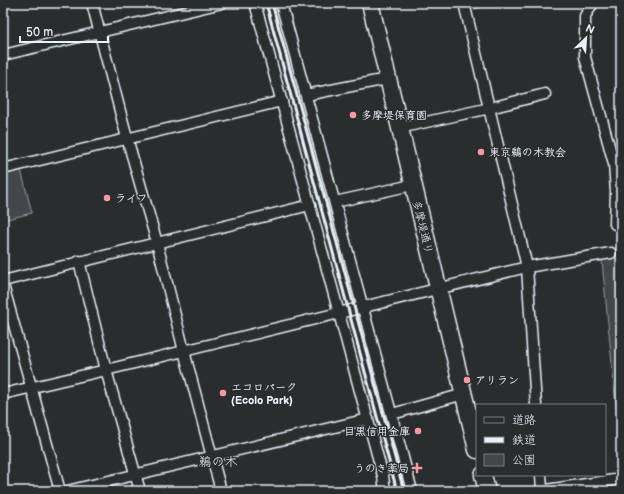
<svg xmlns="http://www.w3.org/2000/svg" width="624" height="494" font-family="'Balsamiq Sans','Klee One',sans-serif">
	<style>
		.green { fill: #424648; stroke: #959ca0 }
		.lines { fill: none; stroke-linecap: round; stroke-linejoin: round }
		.minor-casing { stroke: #e8f1f8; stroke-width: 13 }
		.primary-casing { stroke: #e8f1f8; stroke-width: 19 }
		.minor { stroke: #2a2d2e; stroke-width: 10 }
		.primary { stroke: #2a2d2e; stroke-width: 16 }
		.rail { stroke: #e8f1f8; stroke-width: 3 }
		.poi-dot { fill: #ff9aa2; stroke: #2a2d2e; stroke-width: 1.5 }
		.labels { text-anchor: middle; stroke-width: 3; stroke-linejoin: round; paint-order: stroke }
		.poi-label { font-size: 11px; font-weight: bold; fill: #e8f1f8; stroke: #2a2d2e; text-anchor: start }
		.street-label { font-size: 11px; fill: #e8f1f8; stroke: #2a2d2e }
		.quarter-label { font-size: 13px; fill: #e8f1f8; stroke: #2a2d2e }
	</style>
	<rect width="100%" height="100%" fill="#2a2d2e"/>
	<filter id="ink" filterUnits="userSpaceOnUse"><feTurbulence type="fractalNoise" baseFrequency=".025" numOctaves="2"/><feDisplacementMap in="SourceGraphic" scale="8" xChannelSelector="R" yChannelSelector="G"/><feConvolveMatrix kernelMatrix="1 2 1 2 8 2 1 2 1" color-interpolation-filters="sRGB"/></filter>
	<g filter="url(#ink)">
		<g class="green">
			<polygon points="472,3 500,3 474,9"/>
			<polygon points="21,170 32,213 3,220 3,175"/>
			<polygon points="601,251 621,253 621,457"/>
		</g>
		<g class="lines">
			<g class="minor-casing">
				<g id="minor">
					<polyline points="92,3 127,138 157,243 184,351 221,491"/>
					<polyline points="255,3 383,476 385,491"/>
					<polyline points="281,3 412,491"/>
					<polyline points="464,3 527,267 536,405"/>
					<polyline points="593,3 585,16 585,57 614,164 616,192 615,224"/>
					<polyline points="3,55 222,3"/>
					<polyline points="306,95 387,79"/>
					<polyline points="399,128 490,108 545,94"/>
					<polyline points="3,169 282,101"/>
					<polyline points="335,202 412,185"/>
					<polyline points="79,261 106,370 140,491"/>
					<polyline points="3,281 310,205"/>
					<polyline points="3,285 60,491"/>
					<polyline points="3,394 106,370 527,267 611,253"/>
					<polyline points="392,414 464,394"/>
					<polyline points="541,475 542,490"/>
					<polyline points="67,491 368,419"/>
					<polyline points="539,491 621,479"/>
				</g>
			</g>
			<g class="primary-casing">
				<g id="primary">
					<polyline points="370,3 477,450"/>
					<polyline points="483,475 487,491"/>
				</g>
			</g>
			<use href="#minor" class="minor"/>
			<use href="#primary" class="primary"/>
			<g class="rail">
				<polyline points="266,3 397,491"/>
				<polyline points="272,3 404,491"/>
			</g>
		</g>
	</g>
	<g class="poi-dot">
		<circle cx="353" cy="115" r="4"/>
		<circle cx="481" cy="152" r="4"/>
		<circle cx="107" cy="198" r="4"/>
		<circle cx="467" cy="380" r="4"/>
		<circle cx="223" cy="393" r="4"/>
		<circle cx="418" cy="431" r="4"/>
		<path d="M415 462h4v4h4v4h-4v4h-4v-4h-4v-4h4z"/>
	</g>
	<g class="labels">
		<g class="poi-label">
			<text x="361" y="119">多摩堤保育園</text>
			<text x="489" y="156">東京鵜の木教会</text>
			<text x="115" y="202">ライフ</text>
			<text x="475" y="384">アリラン</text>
			<text x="231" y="391">エコロパーク<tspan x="231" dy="13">(Ecolo Park)</tspan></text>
			<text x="410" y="435" text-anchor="end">目黒信用金庫</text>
			<text x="409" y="472" text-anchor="end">うのき薬局</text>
		</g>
		<g class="street-label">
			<text transform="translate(423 227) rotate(76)" y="4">多摩堤通り</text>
		</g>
		<g class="quarter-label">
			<text x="218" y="466">鵜の木</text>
		</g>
	</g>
	<rect width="624" height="494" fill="none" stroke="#2a2d2e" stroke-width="16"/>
	<rect x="8" y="8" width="608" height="478" fill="none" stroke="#e8f1f8" stroke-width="1.5" filter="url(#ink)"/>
	<rect x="476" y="404" width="130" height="72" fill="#2a2d2e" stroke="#767b7f"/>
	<rect x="484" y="417" width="20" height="6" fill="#2a2d2e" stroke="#767b7f"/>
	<text x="512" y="424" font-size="12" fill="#e8f1f8">道路</text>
	<rect x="484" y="437" width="20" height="6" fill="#e8f1f8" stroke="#767b7f"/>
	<text x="512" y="444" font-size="12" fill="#e8f1f8">鉄道</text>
	<rect x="484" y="454" width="20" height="12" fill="#424648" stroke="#767b7f"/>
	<text x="512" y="464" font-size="12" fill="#e8f1f8">公園</text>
	<g transform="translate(586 38) rotate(25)" stroke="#2a2d2e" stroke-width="3" paint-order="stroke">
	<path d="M0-3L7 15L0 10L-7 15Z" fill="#e8f1f8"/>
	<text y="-6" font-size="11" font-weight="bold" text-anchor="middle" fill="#e8f1f8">N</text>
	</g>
	<path d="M20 36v6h88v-6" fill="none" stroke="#e8f1f8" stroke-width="2"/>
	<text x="26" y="36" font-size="12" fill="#e8f1f8" stroke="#2a2d2e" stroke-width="3" paint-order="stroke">50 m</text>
</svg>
